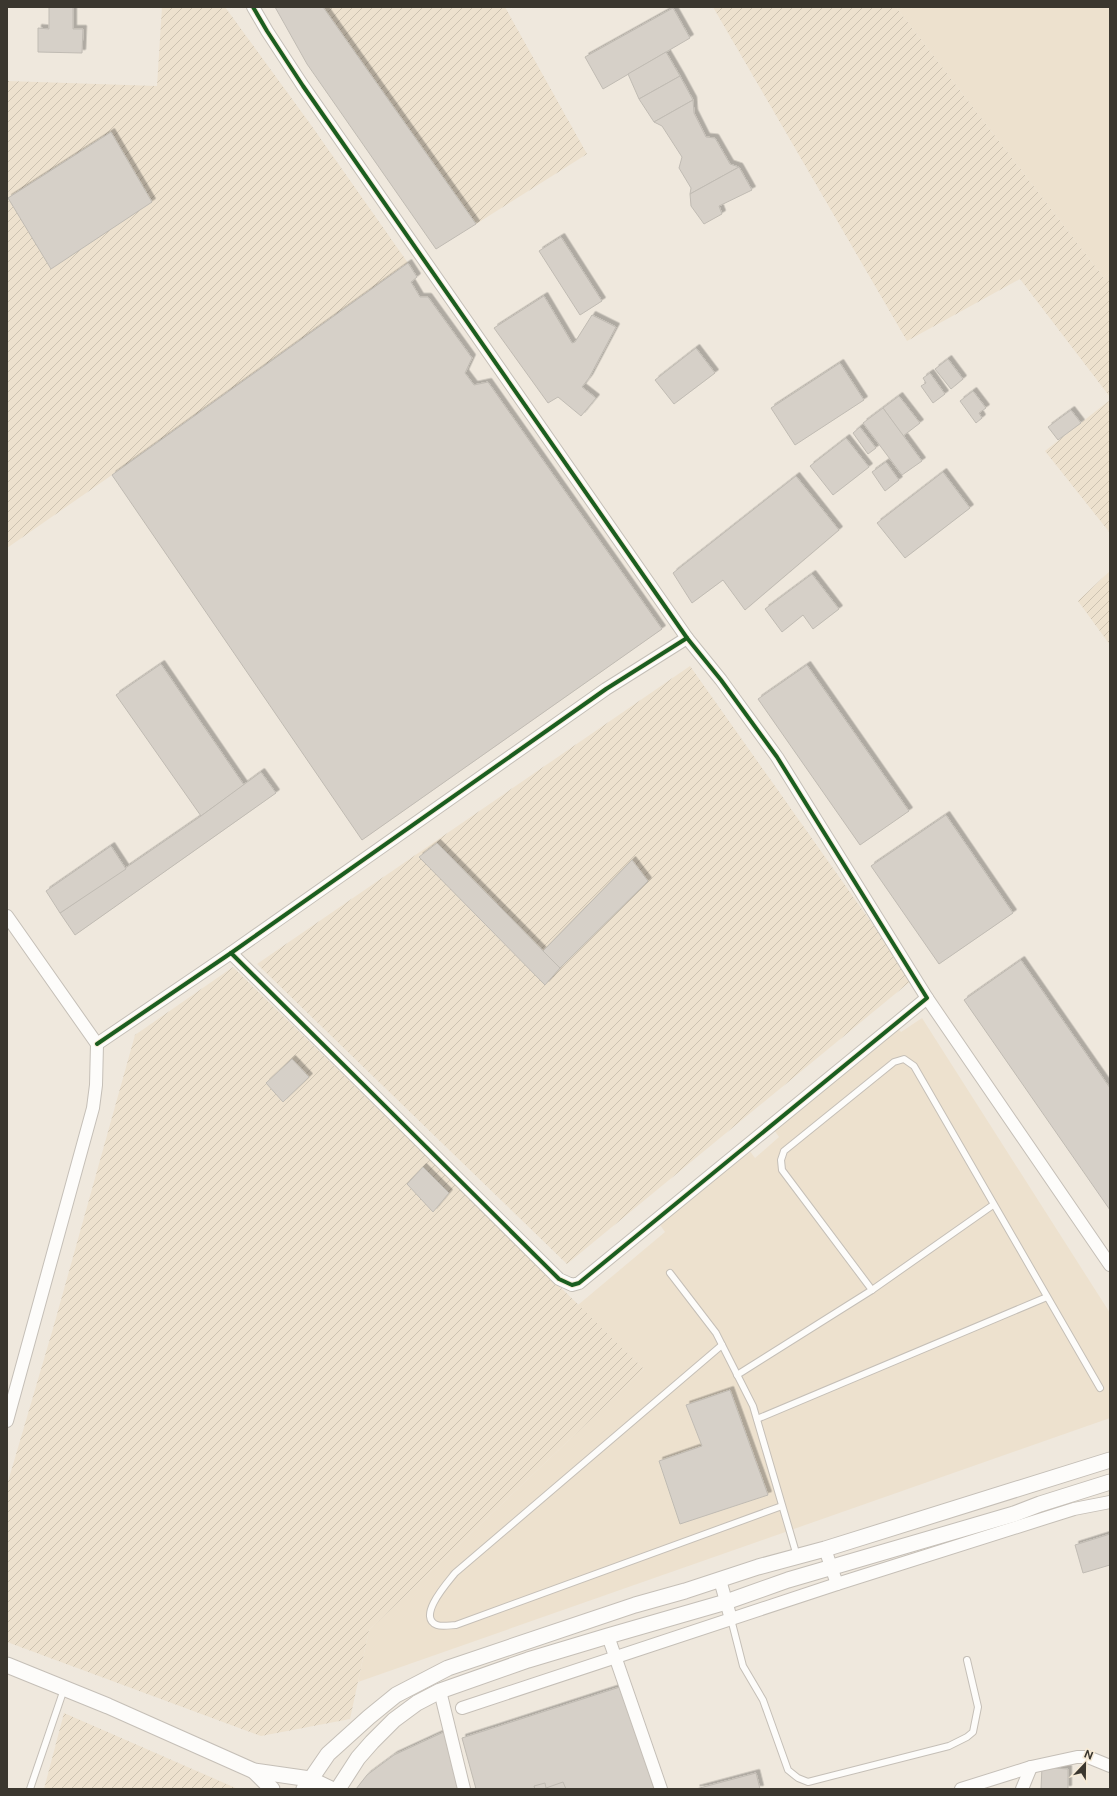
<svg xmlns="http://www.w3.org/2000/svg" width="1117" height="1796" font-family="'Public Sans',sans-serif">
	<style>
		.built { fill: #ede1ce }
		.industrial { fill: url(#industrial-furrows) }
		.building { fill: #d6d0c8; stroke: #c0bbb3; filter: url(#shadow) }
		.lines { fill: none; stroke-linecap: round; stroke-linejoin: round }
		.service-casing { stroke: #c5bfb7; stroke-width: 8 }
		.minor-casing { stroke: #c5bfb7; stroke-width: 14 }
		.tertiary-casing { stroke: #c5bfb7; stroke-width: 17 }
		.service { stroke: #fdfcfa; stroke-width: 6 }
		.minor { stroke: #fdfcfa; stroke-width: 12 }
		.tertiary { stroke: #fdfcfa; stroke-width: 15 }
		.cycleway-casing { stroke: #f6ead6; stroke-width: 6 }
		.cycleway { stroke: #1b5e20; stroke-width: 4 }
	</style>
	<defs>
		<pattern id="industrial-furrows" width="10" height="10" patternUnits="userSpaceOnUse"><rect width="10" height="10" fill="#ede1ce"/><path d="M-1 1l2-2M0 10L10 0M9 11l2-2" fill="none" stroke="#ccc2b1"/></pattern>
		<filter id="shadow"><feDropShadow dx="3.5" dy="-3.5" stdDeviation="0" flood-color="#0004"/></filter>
	</defs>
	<rect width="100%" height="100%" fill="#efe8dd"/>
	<g class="built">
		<polygon points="896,7 1110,7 1110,273 1104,278"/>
		<polygon points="922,1018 1110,1313 1110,1418 358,1682 369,1630 644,1369 578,1305 665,1232 658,1222 746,1146 755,1158 779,1137 772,1127 894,1024 901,1032"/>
	</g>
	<g class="industrial">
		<polygon points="162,7 225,7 311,125 408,263 112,475 7,548 7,81 157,86"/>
		<polygon points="323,7 505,7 587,154 476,224"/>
		<polygon points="713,7 896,7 1104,278 1110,273 1110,397 1020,279 907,341"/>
		<polygon points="1110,400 1110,533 1045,451"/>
		<polygon points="1110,571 1110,645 1078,601"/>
		<polygon points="690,666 912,980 567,1264 257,964"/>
		<polygon points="233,967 644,1369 369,1630 350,1719 261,1736 7,1642 7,1485 54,1325 135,1035"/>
		<polygon points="64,1713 238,1789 44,1789"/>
	</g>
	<g class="building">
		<polygon points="49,7 73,7 73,29 83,29 82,53 38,52 38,28 49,29"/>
		<polygon points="275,7 323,7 476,224 436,249 307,64"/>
		<polygon points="673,8 690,38 603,89 585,57"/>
		<polygon points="666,52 680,76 639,99 628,74"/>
		<polygon points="680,76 693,100 654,122 639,99"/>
		<polygon points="693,100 694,113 706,137 715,138 730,164 739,167 690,194 691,188 679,168 682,157 662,126 654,122"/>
		<polygon points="111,132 152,202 51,269 8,198"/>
		<polygon points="739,167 752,190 719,206 722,214 704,224 691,206 690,194"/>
		<polygon points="561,237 602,301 580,315 539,251"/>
		<polygon points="408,263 417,277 411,282 420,297 428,297 472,358 465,373 474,385 488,382 662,629 362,840 112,475"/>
		<polygon points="544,296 572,343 575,342 592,315 616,327 589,378 582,387 596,398 581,416 558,397 548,403 494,328"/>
		<polygon points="696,348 715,373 674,404 655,380"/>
		<polygon points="948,359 963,379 951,389 935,369"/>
		<polygon points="840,363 864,400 795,445 771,408"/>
		<polygon points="930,373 945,394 933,403 921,386 926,383 923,378"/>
		<polygon points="973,391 986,408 979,413 982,418 976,423 960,401"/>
		<polygon points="899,396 920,423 903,436 883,408"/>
		<polygon points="883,408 922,461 902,475 863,423"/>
		<polygon points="1071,410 1081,423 1058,440 1048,427"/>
		<polygon points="860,427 876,448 868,454 853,433"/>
		<polygon points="846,438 869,467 833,495 810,466"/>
		<polygon points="886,462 899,480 885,491 872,472"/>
		<polygon points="943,472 970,508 905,558 877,523"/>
		<polygon points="796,476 839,530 745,610 723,580 692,603 673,573"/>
		<polygon points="812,574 839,609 813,629 803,615 782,632 765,609"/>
		<polygon points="161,664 244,785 201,816 116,695"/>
		<polygon points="807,665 909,811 860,845 758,699"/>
		<polygon points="261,772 276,793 75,935 60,913 201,816"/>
		<polygon points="946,815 1013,913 939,964 871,866"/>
		<polygon points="437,843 560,968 545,985 419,857"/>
		<polygon points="111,846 126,869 60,913 46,891"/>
		<polygon points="632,860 648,881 560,968 543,951"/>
		<polygon points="1021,960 1110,1088 1110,1210 964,1000"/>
		<polygon points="292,1059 309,1077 283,1102 266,1083"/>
		<polygon points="423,1167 449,1193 433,1212 407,1184"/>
		<polygon points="730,1390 768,1495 680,1524 659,1461 702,1446 686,1405"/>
		<polygon points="1110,1534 1110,1565 1083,1573 1075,1545"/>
		<polygon points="623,1686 654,1789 476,1789 462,1738"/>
		<polygon points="446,1731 458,1789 356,1789 367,1775 394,1755"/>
		<polygon points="1042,1767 1068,1769 1068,1789 1041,1789"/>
		<polygon points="756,1773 760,1789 696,1789"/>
		<polygon points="563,1782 566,1789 535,1789 534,1786 545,1783 546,1788"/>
	</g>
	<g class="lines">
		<g class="service-casing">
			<g id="service">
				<polyline points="670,1273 716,1333 753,1406 797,1556"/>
				<polyline points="872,1290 782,1170 781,1160 784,1151 894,1062 904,1059 914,1066 1100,1388"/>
				<path d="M722 1345 455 1573C448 1582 416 1617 437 1625 442 1627 451 1625 456 1625L782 1506"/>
				<polyline points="737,1375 872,1290 993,1205"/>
				<polyline points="757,1419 1047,1297"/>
				<polyline points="731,1619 743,1666 763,1700 788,1770 798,1778 808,1782 949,1746 967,1737 973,1732 978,1707 967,1660"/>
				<polyline points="30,1789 64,1689"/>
			</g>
		</g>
		<g class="minor-casing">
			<g id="minor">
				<polyline points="7,916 97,1044 96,1085 93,1108 7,1421"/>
				<polyline points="231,953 559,1279 572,1285 579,1283 927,998 777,757 721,680 687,638"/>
				<polyline points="927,998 1110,1265"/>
				<polyline points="97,1044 231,953 606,689 687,638 303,86 267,31 253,7"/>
				<polyline points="825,1549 837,1584"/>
				<polyline points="720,1580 731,1619"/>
				<polyline points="608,1636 661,1789"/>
				<polyline points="440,1691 464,1789"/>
				<polyline points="462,1708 837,1584 1074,1509 1110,1502"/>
				<polyline points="961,1789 1031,1767 1077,1757 1088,1757 1110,1766"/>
				<polyline points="1022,1789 1031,1767"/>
			</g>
		</g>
		<g class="tertiary-casing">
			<g id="tertiary">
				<polyline points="7,1665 108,1706 254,1771 310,1779 331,1789"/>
				<polyline points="254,1771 272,1789"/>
				<polyline points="304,1789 328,1754 369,1717 396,1695 448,1668 635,1605 685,1591 758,1567 825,1549 1110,1460"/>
				<polyline points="338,1789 358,1758 372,1742 394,1720 417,1703 440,1691 528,1660 608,1636 726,1602 788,1580 1014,1514 1040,1504 1110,1482"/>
			</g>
		</g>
		<use href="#service" class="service"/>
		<use href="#minor" class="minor"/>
		<use href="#tertiary" class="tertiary"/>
		<g class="cycleway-casing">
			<g id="cycleway">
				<polyline points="231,953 559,1279 572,1285 579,1283 927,998 777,757 721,680 687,638"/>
				<polyline points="97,1044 231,953 606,689 687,638 303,86 267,31 253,7"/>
			</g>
		</g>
		<use href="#cycleway" class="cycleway"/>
	</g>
	<rect width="1117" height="1796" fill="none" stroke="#3b372f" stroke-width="16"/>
	<g transform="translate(1085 1764) rotate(22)" stroke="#f6ead6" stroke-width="3" paint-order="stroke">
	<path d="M0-3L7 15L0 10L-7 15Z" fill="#3b372f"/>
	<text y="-6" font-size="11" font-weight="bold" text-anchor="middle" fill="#3b372f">N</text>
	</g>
</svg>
